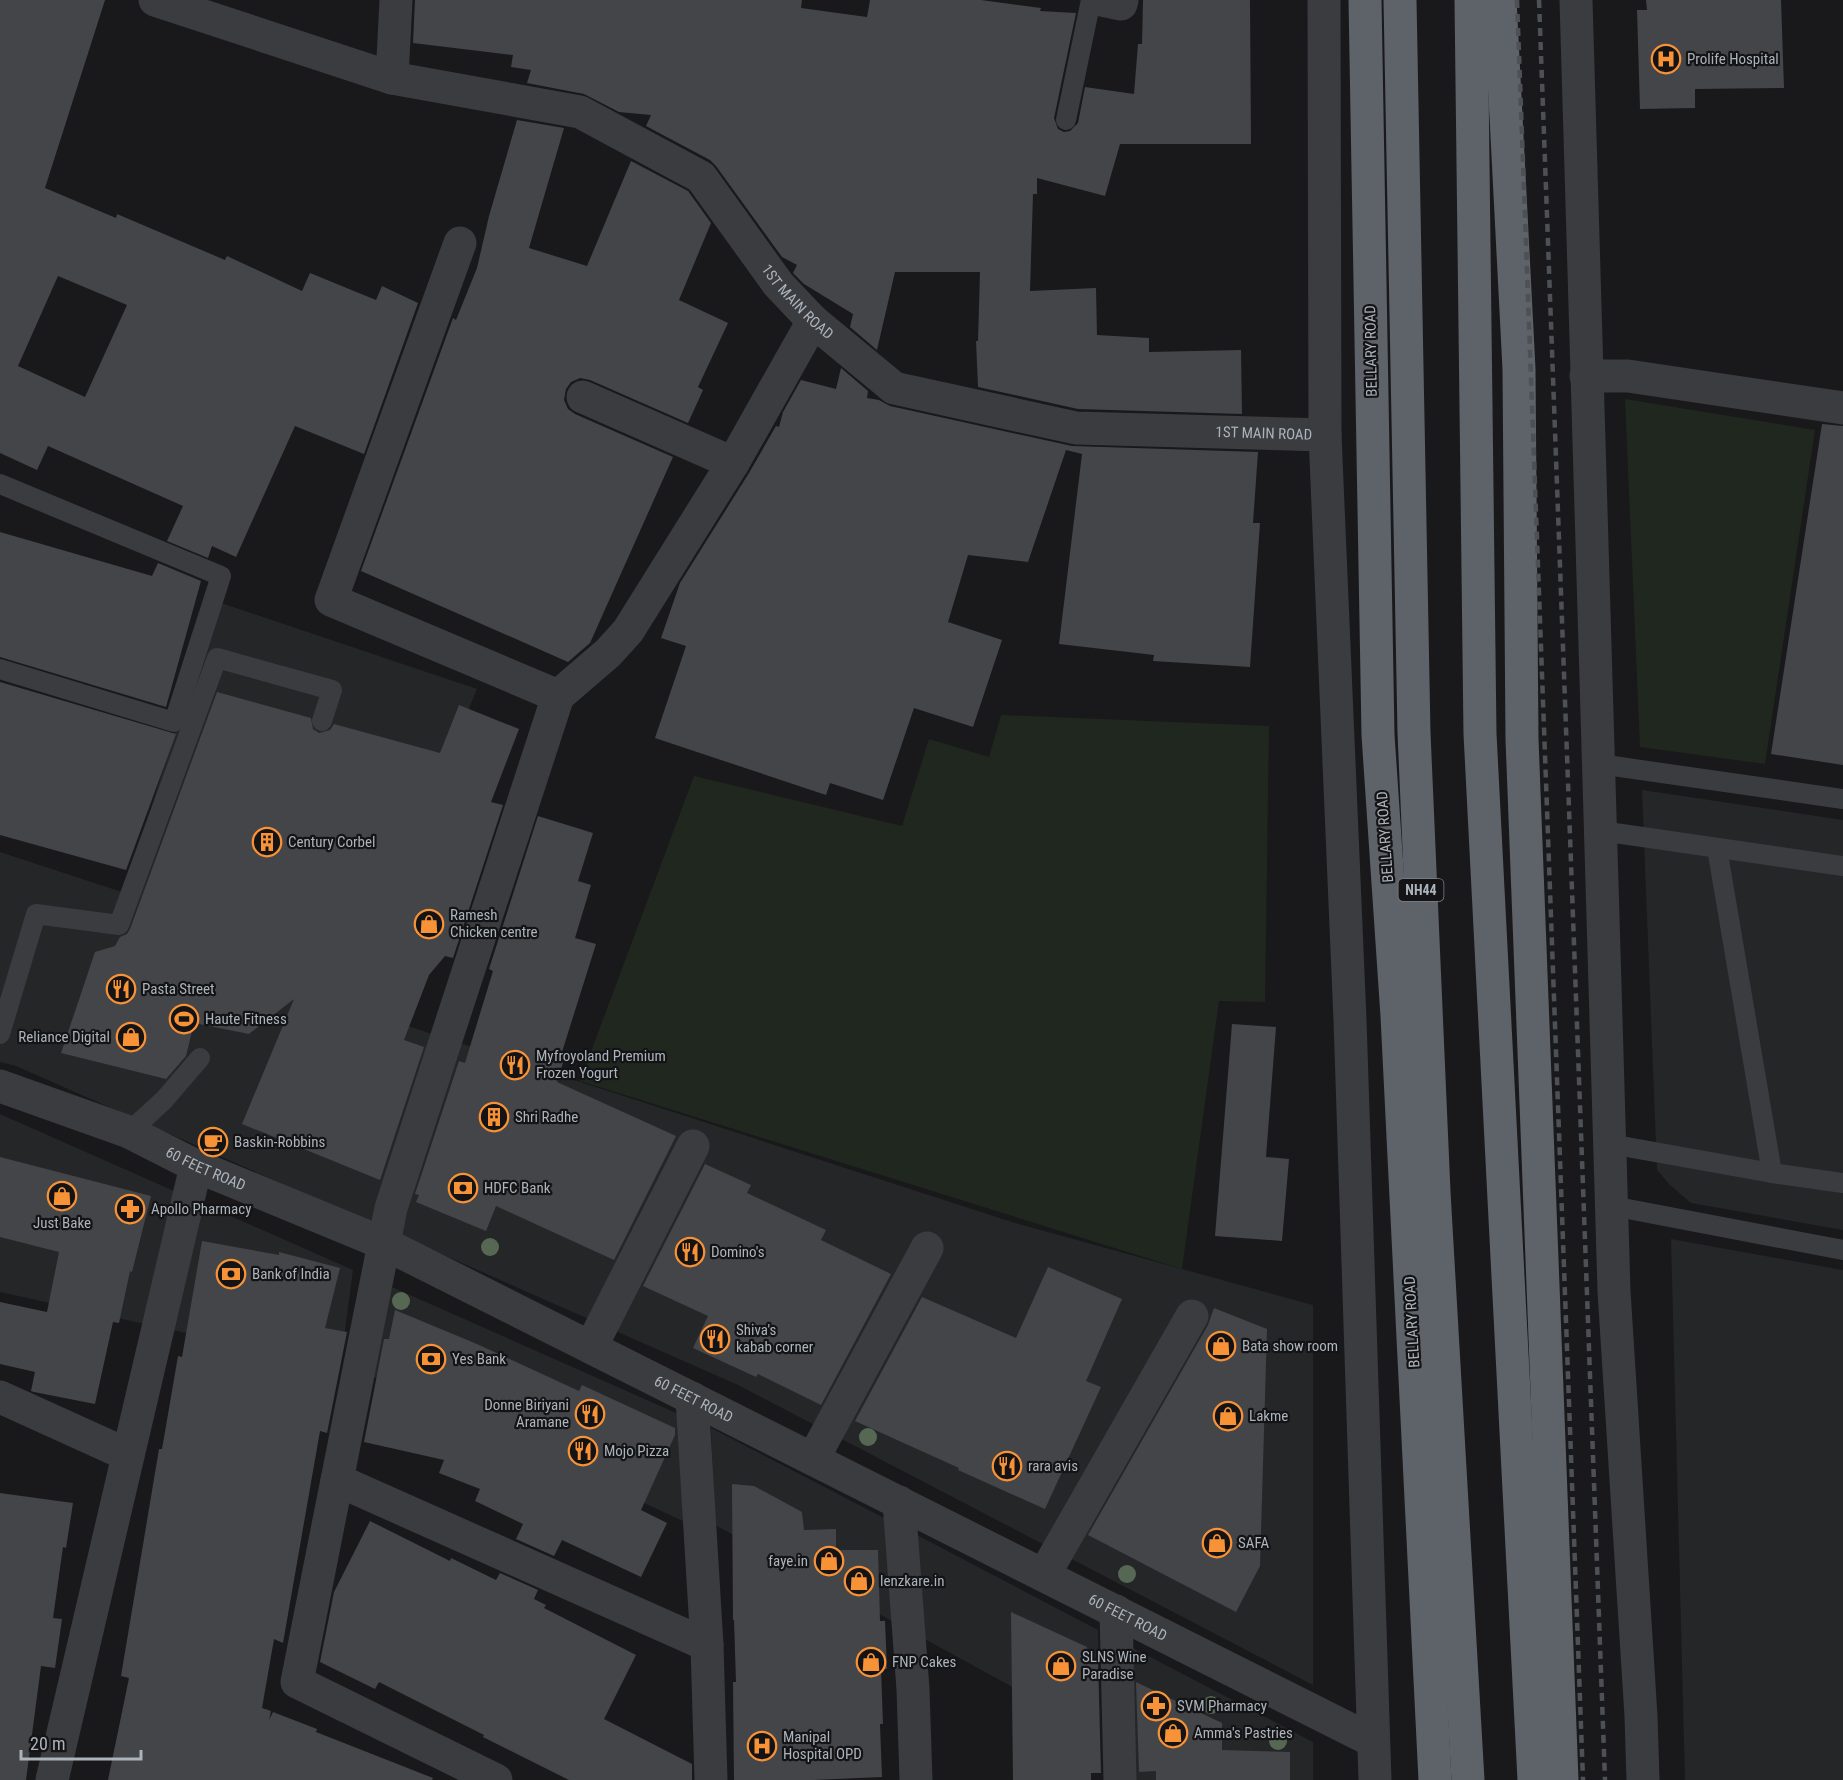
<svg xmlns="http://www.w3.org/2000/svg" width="1843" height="1780" font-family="'Roboto Condensed',sans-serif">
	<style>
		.built { fill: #252628 }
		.green { fill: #1f271f }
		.building { fill: #434548; fill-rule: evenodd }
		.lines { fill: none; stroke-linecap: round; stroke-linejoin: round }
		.service { stroke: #3a3c40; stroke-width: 20 }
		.minor { stroke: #3a3c40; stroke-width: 33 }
		.tertiary { stroke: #3a3c40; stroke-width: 33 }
		.trunk { stroke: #5e6269; stroke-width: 33 }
		.rail { stroke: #4d5156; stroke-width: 4.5; stroke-dasharray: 8 6; stroke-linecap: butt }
		.tree { fill: #566754 }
		.labels { text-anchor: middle; stroke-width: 4.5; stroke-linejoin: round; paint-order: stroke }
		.shield { fill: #141416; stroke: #7e838a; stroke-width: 1.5 }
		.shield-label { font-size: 14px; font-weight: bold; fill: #abb3bb }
		.poi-label { font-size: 15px; fill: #abb3bb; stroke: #141416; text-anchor: start }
		.street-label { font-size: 15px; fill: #abb3bb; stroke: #141416 }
	</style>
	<rect width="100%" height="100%" fill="#19191b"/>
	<g class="built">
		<polygon points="215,601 477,689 408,855 306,993 1015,1223 1313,1305 1313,1685 738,1385 16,1066 0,1062 0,852 125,893"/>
		<polygon points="1642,790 1843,820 1843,1230 1691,1203 1670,1185 1657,1170"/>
		<polygon points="0,1114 353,1270 340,1367 0,1292"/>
		<polygon points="1671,1239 1843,1270 1843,1780 1685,1780"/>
		<polygon points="392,1287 683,1416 687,1523 374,1377"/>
		<polygon points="711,1428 888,1520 894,1622 715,1525"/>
		<polygon points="917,1535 1098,1630 1100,1735 921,1637"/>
		<polygon points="1131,1647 1313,1742 1313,1780 1134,1780"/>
	</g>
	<g class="green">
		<polygon points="1625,399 1815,430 1765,764 1640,747"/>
		<polygon points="1001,715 1269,726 1265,1002 1219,1001 1182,1269 580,1081 694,776 902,826 929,739 989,757"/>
	</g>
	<g class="building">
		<path d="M0 0H105L45 188 116 218 117 214 225 260 227 256 302 291 310 273 376 300 382 286 418 303 364 454 295 426 236 557 212 546 208 558 167 541 183 506 48 446 37 470 0 453ZM58 276 127 305 85 397 18 366Z"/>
		<polygon points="415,0 802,0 801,8 867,17 870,0 981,0 1041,8 1040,11 1076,13 1054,118 1058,129 1064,132 1070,131 1078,123 1085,87 1134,94 1138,44 1142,44 1143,0 1250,0 1251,144 1120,144 1105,196 1037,178 1037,194 1033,194 1030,291 1096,288 1097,335 1149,338 1149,352 1241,350 1242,414 1078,409 978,387 976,341 978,341 980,272 895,272 877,350 850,327 853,314 804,284 793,273 797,265 782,257 716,166 710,160 646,126 651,115 619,112 584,94 527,83 531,70 511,67 513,55 413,43"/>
		<polygon points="1646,0 1781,0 1784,88 1695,89 1695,108 1640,109 1637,10 1647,10"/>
		<polygon points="517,120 564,128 529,248 587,266 631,161 688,191 711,223 679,300 728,323 698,387 703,390 688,423 590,380 580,378 571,382 566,389 564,400 568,409 575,414 673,457 590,643 568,662 361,571 453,318 456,320 477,268 489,216"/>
		<polygon points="841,368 868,391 867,398 879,400 890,406 1072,446 1258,452 1253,523 1260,523 1250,667 1153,661 1154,655 1059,644 1082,454 1066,450 1028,562 968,555 948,622 1002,640 973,727 914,708 883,800 830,783 826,795 655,738 686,646 661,638 680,583 749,473 776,426 779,427 783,412 801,380 836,389"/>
		<polygon points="1822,424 1843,426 1843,765 1771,754"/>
		<polygon points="0,532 152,576 158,563 201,581 166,707 0,657"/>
		<polygon points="0,682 176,734 126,870 0,835"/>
		<polygon points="217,692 311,718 313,729 319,733 330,730 334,724 440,753 459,705 519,729 491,802 503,805 453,958 445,956 429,975 404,1040 424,1047 380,1180 242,1124 294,999 249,1034 194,1023 186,1056 166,1079 61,1053 95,952 115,946 120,937 127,934 130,929"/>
		<polygon points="538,816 593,833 578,881 591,885 575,938 596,944 562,1052 566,1053 557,1082 676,1136 614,1260 496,1206 486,1231 416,1202 419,1195 415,1194 459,1061 465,1063 493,971 489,969"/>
		<polygon points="1232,1024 1276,1027 1266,1157 1289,1159 1282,1241 1215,1236"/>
		<polygon points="0,1157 151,1196 132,1272 130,1271 119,1323 113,1322 95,1404 34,1392 31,1391 35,1372 0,1364 0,1302 47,1312 59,1252 0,1237"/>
		<polygon points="705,1164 751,1185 747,1193 826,1230 821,1240 891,1274 821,1405 758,1374 756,1377 693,1348 708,1316 643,1286"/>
		<polygon points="202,1241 279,1255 279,1252 340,1268 325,1328 347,1332 327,1433 320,1431 283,1643 274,1639 262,1708 271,1711 269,1720 273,1712 317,1729 316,1732 433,1778 432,1780 108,1780 129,1678 121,1676 159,1449 162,1449 178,1356 182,1357"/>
		<polygon points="1048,1267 1122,1299 1086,1381 1101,1387 1045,1509 958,1470 959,1468 855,1421 922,1297 1016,1338"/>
		<polygon points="1214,1308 1267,1329 1260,1566 1236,1612 1088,1535 1208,1325"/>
		<polygon points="395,1310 477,1344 579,1391 582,1385 675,1428 675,1435 641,1510 667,1523 641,1577 562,1540 554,1556 516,1539 523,1524 475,1501 480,1489 439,1473 444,1460 364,1442 384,1339 389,1339"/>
		<polygon points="732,1484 754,1486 802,1512 804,1530 836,1529 836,1550 878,1550 880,1621 885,1621 887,1669 881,1669 883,1724 880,1724 882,1777 813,1780 734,1780 733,1682 736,1682 734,1620 733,1620"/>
		<polygon points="0,1493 73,1503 66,1548 63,1547 53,1618 62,1619 55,1668 41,1666 26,1780 0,1780"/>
		<polygon points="370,1521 450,1561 451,1558 496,1580 500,1573 538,1590 534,1599 546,1605 544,1608 636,1655 604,1719 692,1764 692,1780 569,1780 483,1737 484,1735 379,1682 375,1689 320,1662 334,1592"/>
		<polygon points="1011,1612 1087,1647 1088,1659 1098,1664 1101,1773 1091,1773 1091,1780 1013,1780"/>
		<polygon points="1136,1682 1222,1723 1222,1750 1290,1752 1290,1780 1156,1780 1156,1771 1139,1772"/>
	</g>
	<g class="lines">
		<g class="service">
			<polyline points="1066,120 1091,0"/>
			<polyline points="0,484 221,576 174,722 0,669"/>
			<polyline points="1599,764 1843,799"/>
			<polyline points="1601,831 1843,866"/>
			<polyline points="1717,848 1772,1173"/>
			<polyline points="0,1034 36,914 119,925 217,658 332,690 322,721"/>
			<polyline points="129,1132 164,1100 200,1058"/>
			<polyline points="1610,1144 1772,1173 1843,1183"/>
			<polyline points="1612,1206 1843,1250"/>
		</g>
		<g class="minor">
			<path id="s1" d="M155 0 392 78 580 112 701 177 778 284 813 321 894 388 1076 428 1325 435"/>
			<polyline points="1102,0 1121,4 1122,0"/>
			<polyline points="392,78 396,0"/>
			<polyline points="460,243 331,600 558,696 391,1208 297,1682 496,1780"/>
			<polyline points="1586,376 1628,376 1843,408"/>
			<polyline points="583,397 733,463"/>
			<polyline points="558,696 608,653 628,631 733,463 813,321"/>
			<polyline points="591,1347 693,1146"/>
			<polyline points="0,1397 128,1455"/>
			<polyline points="692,1398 707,1645 711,1780"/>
			<polyline points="813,1459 927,1248"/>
			<polyline points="337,1480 707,1645"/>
			<polyline points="899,1502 913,1689 916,1780"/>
			<polyline points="1044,1575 1192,1316"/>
			<polyline points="1116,1611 1120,1780"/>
			<polyline points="52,1780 196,1166"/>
		</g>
		<g class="tertiary">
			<polyline points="1324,0 1325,435 1350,1020 1375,1780"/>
			<polyline points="1576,0 1614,1291 1641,1716 1643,1780"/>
			<path id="s2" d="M0 1086 129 1132 196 1166 385 1244 1373 1741"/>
		</g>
		<g class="trunk">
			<polyline points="1365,0 1378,735 1397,1016 1435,1780"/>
			<polyline points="1400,0 1414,733 1434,1192 1468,1780"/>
			<polyline points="1471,0 1480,734 1534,1780"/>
			<polyline points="1500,0 1519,369 1522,739 1562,1780"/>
		</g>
		<g class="rail">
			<polyline points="1517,0 1583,1780"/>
			<polyline points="1539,0 1605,1780"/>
		</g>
	</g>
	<g class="tree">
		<circle cx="490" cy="1247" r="9"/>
		<circle cx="401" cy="1301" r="9"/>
		<circle cx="868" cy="1437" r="9"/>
		<circle cx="1127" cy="1574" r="9"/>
		<circle cx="1211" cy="1705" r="9"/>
		<circle cx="1278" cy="1741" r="9"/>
	</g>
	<defs>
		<g id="hospital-ring" transform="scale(1.5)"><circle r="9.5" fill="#141416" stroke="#f79236" stroke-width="1.5"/><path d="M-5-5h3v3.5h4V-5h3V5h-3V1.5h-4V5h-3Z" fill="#f79236"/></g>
		<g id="building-ring" transform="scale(1.5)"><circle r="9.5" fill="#141416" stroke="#f79236" stroke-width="1.5"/><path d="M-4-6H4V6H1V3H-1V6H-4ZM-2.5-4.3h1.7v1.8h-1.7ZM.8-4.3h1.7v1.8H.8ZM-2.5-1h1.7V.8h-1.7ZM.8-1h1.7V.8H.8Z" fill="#f79236"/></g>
		<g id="shop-ring" transform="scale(1.5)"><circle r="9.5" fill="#141416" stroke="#f79236" stroke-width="1.5"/><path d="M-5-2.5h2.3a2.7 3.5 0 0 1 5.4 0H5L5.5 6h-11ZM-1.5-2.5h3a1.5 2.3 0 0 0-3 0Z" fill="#f79236"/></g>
		<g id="restaurant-ring" transform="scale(1.5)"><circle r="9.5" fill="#141416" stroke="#f79236" stroke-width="1.5"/><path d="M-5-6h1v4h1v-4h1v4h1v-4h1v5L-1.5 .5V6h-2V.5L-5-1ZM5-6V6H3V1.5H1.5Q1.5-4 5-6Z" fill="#f79236"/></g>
		<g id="stadium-ring" transform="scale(1.5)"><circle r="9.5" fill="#141416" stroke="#f79236" stroke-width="1.5"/><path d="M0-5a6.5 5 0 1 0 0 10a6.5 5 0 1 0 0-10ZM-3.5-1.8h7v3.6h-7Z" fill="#f79236"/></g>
		<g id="cafe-ring" transform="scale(1.5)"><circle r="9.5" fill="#141416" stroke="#f79236" stroke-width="1.5"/><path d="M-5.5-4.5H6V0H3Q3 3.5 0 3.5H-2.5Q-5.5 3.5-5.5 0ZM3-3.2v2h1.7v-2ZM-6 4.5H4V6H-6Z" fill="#f79236"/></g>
		<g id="bank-ring" transform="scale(1.5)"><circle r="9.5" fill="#141416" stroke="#f79236" stroke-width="1.5"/><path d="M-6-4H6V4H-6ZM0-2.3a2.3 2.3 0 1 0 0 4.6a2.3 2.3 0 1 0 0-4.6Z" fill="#f79236"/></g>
		<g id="pharmacy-ring" transform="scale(1.5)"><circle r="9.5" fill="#141416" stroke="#f79236" stroke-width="1.5"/><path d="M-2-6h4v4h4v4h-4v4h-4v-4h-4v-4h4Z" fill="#f79236"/></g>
	</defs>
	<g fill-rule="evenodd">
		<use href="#hospital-ring" x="1666" y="59"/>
		<use href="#building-ring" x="267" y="842"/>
		<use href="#shop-ring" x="429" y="924"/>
		<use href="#restaurant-ring" x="121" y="989"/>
		<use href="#stadium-ring" x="184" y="1019"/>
		<use href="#shop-ring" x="131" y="1037"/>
		<use href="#restaurant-ring" x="515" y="1065"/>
		<use href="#building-ring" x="494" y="1117"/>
		<use href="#cafe-ring" x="213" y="1142"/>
		<use href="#bank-ring" x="463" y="1188"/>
		<use href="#shop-ring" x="62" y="1196"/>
		<use href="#pharmacy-ring" x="130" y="1209"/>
		<use href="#restaurant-ring" x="690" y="1252"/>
		<use href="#bank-ring" x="231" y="1274"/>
		<use href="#restaurant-ring" x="715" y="1339"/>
		<use href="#shop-ring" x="1221" y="1346"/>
		<use href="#bank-ring" x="431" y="1359"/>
		<use href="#restaurant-ring" x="590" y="1414"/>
		<use href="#shop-ring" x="1228" y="1416"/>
		<use href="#restaurant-ring" x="583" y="1451"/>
		<use href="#restaurant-ring" x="1007" y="1466"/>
		<use href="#shop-ring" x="1217" y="1543"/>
		<use href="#shop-ring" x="829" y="1561"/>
		<use href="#shop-ring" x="859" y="1581"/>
		<use href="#shop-ring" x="871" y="1662"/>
		<use href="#shop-ring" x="1061" y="1666"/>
		<use href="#pharmacy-ring" x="1156" y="1706"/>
		<use href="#shop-ring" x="1173" y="1733"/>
		<use href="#hospital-ring" x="762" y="1746"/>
	</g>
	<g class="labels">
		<rect class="shield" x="1398.5" y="879" width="45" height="22" rx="4.5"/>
		<g class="shield-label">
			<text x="1421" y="895">NH44</text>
		</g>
		<g class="poi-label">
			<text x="1687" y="64">Prolife Hospital</text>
			<text x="288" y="847">Century Corbel</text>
			<text x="450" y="920">Ramesh<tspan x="450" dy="17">Chicken centre</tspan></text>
			<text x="142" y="994">Pasta Street</text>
			<text x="205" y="1024">Haute Fitness</text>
			<text x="110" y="1042" text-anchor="end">Reliance Digital</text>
			<text x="536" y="1061">Myfroyoland Premium<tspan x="536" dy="17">Frozen Yogurt</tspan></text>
			<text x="515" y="1122">Shri Radhe</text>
			<text x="234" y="1147">Baskin-Robbins</text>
			<text x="484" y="1193">HDFC Bank</text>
			<text x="151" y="1214">Apollo Pharmacy</text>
			<text x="62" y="1228" text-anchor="middle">Just Bake</text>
			<text x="711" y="1257">Domino's</text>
			<text x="252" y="1279">Bank of India</text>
			<text x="736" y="1335">Shiva's<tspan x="736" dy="17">kabab corner</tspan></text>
			<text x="1242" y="1351">Bata show room</text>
			<text x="452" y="1364">Yes Bank</text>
			<text x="569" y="1410" text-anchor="end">Donne Biriyani<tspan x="569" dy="17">Aramane</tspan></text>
			<text x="1249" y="1421">Lakme</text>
			<text x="604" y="1456">Mojo Pizza</text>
			<text x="1028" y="1471">rara avis</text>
			<text x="1238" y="1548">SAFA</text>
			<text x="808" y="1566" text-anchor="end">faye.in</text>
			<text x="880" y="1586">lenzkare.in</text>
			<text x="1082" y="1662">SLNS Wine<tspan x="1082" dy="17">Paradise</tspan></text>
			<text x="892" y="1667">FNP Cakes</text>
			<text x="1177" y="1711">SVM Pharmacy</text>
			<text x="1194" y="1738">Amma's Pastries</text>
			<text x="783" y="1742">Manipal<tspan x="783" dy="17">Hospital OPD</tspan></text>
		</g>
		<g class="street-label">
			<text dy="5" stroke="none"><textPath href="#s1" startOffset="736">1ST MAIN ROAD</textPath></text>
			<text transform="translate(1371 351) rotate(-91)" y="5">BELLARY ROAD</text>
			<text dy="5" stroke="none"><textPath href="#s1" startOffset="1240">1ST MAIN ROAD</textPath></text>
			<text transform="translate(1385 837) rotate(-94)" y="5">BELLARY ROAD</text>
			<text dy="5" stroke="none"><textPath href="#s2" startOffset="222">60 FEET ROAD</textPath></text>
			<text transform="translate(1412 1322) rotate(-93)" y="5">BELLARY ROAD</text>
			<text dy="5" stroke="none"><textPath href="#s2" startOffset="762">60 FEET ROAD</textPath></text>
			<text dy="5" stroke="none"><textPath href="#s2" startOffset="1248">60 FEET ROAD</textPath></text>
		</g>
	</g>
	<path d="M21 1750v9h120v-9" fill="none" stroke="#abb3bb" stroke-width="3"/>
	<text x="30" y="1750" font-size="18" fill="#abb3bb" stroke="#141416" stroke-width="4.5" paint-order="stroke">20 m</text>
</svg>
